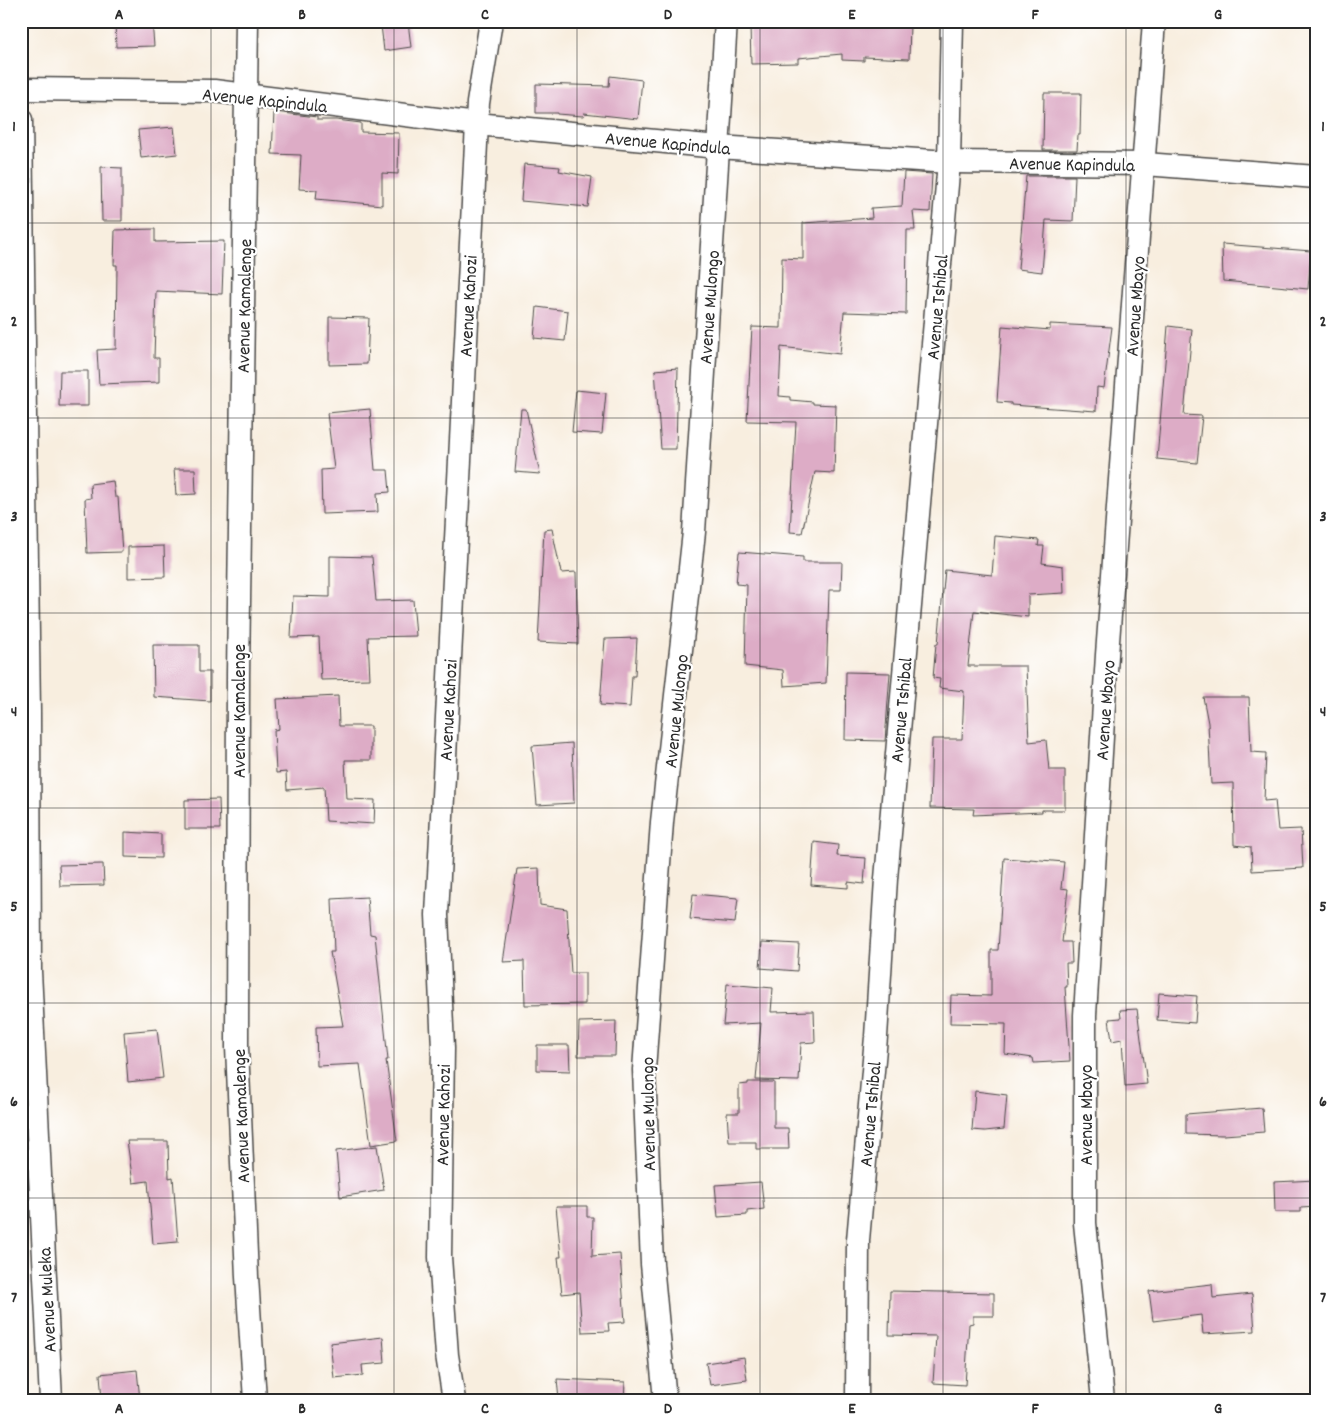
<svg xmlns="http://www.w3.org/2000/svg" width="1337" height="1421" font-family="Dekko,sans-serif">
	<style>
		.building { fill: #ddacc6 }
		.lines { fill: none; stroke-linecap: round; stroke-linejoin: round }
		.minor-casing { stroke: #4a4846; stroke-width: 25 }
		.minor { stroke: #fff; stroke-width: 22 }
		.grid { fill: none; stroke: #2b2b2b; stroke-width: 1; stroke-opacity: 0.55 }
		.labels { text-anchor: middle; stroke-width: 4.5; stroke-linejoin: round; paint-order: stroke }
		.street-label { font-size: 19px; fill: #2b2b2b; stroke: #fff }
		.neatline { fill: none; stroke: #2b2b2b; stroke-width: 2 }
		.grid-label { font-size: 16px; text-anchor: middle; font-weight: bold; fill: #2b2b2b }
	</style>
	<rect width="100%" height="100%" fill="#fff"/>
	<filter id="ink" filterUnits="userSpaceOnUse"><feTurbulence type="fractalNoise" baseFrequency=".02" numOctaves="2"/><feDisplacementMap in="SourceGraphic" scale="10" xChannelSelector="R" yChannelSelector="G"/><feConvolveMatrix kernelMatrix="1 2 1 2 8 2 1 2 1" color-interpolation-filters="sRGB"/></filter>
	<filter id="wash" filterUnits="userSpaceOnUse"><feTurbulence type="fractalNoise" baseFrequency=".0096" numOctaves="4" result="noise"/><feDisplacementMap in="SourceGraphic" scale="20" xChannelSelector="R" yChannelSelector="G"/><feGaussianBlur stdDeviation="1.12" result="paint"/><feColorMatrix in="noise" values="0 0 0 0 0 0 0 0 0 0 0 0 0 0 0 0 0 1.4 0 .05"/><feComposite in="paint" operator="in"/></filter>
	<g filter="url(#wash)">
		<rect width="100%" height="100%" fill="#f8eedf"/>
		<g id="blocks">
			<g class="building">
				<polygon points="115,21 152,21 154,46 116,47"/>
				<polygon points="761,21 900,21 900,24 910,24 909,59 864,57 864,61 842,60 842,54 798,58 798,63 751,64 750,26 761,26"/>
				<polygon points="408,22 411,47 384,51 381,25"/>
				<polygon points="610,76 642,80 638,119 584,113 583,116 557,114 557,113 536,113 536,84 609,86"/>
				<polygon points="1044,93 1081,93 1080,135 1078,135 1077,150 1043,150"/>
				<polygon points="274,112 317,117 317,120 336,120 361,123 361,132 399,133 398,174 382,173 382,205 316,199 317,190 299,189 301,155 272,154"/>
				<polygon points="174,127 177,154 141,158 138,130"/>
				<polygon points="524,164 560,167 559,171 592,177 588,207 521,201"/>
				<polygon points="101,167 122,168 122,221 102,221"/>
				<polygon points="904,172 932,174 930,212 913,211 915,230 907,230 906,314 844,312 840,354 781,347 779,396 790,397 790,400 813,402 813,404 836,405 834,473 815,472 802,533 790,532 796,422 747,421 752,327 781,328 782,258 803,259 803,223 872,218 871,208 902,206"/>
				<polygon points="1026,176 1075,176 1073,221 1046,220 1042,272 1018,269"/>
				<polygon points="155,229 155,242 224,241 222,294 156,291 154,358 159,358 159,382 99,384 97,350 116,349 117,265 114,265 115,230"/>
				<polygon points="1222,244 1311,251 1308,289 1223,281"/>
				<polygon points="537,307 568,311 565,341 534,338"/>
				<polygon points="329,317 369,318 367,364 329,365"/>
				<polygon points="1050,324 1112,327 1104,388 1097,387 1096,411 1011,405 1011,403 997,402 1002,326 1050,330"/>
				<polygon points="1168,326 1192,329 1184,415 1202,416 1197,463 1157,459"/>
				<polygon points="678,368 676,449 661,449 655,370"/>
				<polygon points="60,371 88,371 88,406 59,406"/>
				<polygon points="576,390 606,393 602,434 572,432"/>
				<polygon points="370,409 375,470 388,470 390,492 377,493 378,512 322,514 321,470 334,469 327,413"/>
				<polygon points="521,409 526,409 540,474 515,472"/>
				<polygon points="174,469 195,469 196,494 176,495"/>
				<polygon points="113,481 115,497 118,497 122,552 87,553 85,499 91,498 90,484"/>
				<polygon points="552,529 561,573 576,572 578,644 538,642 544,530"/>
				<polygon points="995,536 1039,540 1038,546 1044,546 1042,563 1063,566 1064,593 1028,595 1028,617 974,611 968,666 1026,666 1029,742 1046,740 1049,770 1065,770 1065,810 1042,810 1042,812 973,815 974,809 930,808 932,739 962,739 964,691 939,688 940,679 933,678 936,644 938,644 945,570 992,575"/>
				<polygon points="164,546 165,577 128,578 128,547"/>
				<polygon points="739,552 803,557 803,562 842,562 841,590 829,590 826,683 784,686 783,670 745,666 747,585 736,584"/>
				<polygon points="330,556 372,557 376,601 413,600 416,636 368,637 370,679 321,680 319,637 291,638 293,596 330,597"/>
				<polygon points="637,638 635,676 632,676 630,707 600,705 605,639"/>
				<polygon points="153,645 199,645 199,672 210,672 210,701 154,697"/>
				<polygon points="846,672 890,673 885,741 845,740"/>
				<polygon points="338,696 339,726 371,726 371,760 345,760 347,799 375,800 374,824 326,821 324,787 287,790 286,772 276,773 274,730 279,729 277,699"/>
				<polygon points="1203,697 1249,697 1251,752 1266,753 1264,801 1275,800 1278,830 1301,829 1303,868 1252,871 1251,847 1234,845 1233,783 1211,784 1208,723"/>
				<polygon points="572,743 574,803 537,805 532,746"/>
				<polygon points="219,799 220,829 185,829 185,800"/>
				<polygon points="125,832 161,834 161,858 125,857"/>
				<polygon points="814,842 838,845 837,856 866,858 864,884 848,882 848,888 811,885"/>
				<polygon points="1004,858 1030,860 1030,859 1064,862 1061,888 1068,889 1062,942 1071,942 1072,963 1066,963 1067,987 1065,987 1070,1061 1034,1063 1033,1058 1005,1054 1006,1024 950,1023 951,995 991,996 991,950 998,950"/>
				<polygon points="103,864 104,885 60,886 59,865"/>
				<polygon points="539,868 540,905 567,909 571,973 585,973 585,1004 525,1005 524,961 503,962 517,869"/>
				<polygon points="693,894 738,898 735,923 690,919"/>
				<polygon points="367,897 370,934 375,935 388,1060 386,1060 397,1141 371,1145 360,1064 317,1066 316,1027 343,1026 330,952 334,952 332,899"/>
				<polygon points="762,942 799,944 797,971 760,968"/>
				<polygon points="727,984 773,988 771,1012 814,1011 815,1042 801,1043 799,1081 756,1080 761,1023 723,1025"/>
				<polygon points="1159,993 1197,996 1195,1023 1157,1020"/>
				<polygon points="1137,1009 1147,1084 1125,1086 1122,1039 1112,1041 1109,1019 1121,1018 1120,1010"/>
				<polygon points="616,1021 615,1056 578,1056 579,1022"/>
				<polygon points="157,1029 163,1078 128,1082 124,1032"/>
				<polygon points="537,1045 569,1045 570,1071 537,1070"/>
				<polygon points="748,1082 774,1082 774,1128 788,1128 789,1149 756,1149 756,1142 729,1142 727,1113 739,1113 739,1085 748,1084"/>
				<polygon points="975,1091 1007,1095 1004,1129 985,1131 972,1130"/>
				<polygon points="1262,1108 1264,1132 1224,1135 1186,1134 1186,1114"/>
				<polygon points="127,1141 168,1141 169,1178 173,1177 178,1242 153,1244 148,1181 133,1183"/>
				<polygon points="377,1146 384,1190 340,1197 336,1151"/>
				<polygon points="1316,1180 1316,1207 1301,1208 1301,1212 1275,1212 1274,1182"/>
				<polygon points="761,1182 764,1209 747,1211 747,1215 718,1217 715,1185"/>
				<polygon points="556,1206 587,1206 587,1217 593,1217 592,1256 620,1254 625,1322 608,1323 609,1331 582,1332 579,1292 562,1294 558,1257 561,1257"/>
				<polygon points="1212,1284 1213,1298 1252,1294 1255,1331 1203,1334 1201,1315 1153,1321 1149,1291"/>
				<polygon points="890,1291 994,1293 994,1316 973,1316 973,1323 969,1324 965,1385 933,1383 936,1336 889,1335"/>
				<polygon points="383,1337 385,1363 362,1365 363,1375 334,1378 330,1343"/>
				<polygon points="744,1357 747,1380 710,1385 706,1363"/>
				<polygon points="137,1370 140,1400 102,1400 100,1374"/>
				<polygon points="557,1379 625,1382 624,1400 559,1400"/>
			</g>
		</g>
	</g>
	<g filter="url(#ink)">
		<use href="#blocks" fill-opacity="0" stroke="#4a4846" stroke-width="1"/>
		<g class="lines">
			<g class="minor-casing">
				<g id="minor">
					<polyline points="247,21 238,674 237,1047 247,1277 255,1400"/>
					<polyline points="21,89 214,91 477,124 718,147 949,162 1145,164 1316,177"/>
					<polyline points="21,120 29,712 30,971 51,1400"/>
					<polyline points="454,1400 447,1355 440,1257 443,1048 437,915 477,124 478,103 491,21"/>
					<polyline points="665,1400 652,1264 644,1070 662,822 694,532 726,21"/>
					<polyline points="857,1400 858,1240 876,1037 886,879 949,162 952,21"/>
					<polyline points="1103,1400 1085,1223 1085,1015 1107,655 1154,21"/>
				</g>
			</g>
			<use href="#minor" class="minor"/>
		</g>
	</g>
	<path class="grid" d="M211 21V1400M394 21V1400M577 21V1400M760 21V1400M943 21V1400M1126 21V1400M21 223H1316M21 418H1316M21 613H1316M21 808H1316M21 1003H1316M21 1198H1316"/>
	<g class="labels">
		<g class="street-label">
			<text transform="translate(265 99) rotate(6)" y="7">Avenue Kapindula</text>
			<text transform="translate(668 142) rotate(5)" y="7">Avenue Kapindula</text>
			<text transform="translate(1072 163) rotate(1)" y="7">Avenue Kapindula</text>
			<text transform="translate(243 306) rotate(-89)" y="7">Avenue Kamalenge</text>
			<text transform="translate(467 306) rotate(-87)" y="7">Avenue Kahozi</text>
			<text transform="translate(1134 306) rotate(-86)" y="7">Avenue Mbayo</text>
			<text transform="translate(708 307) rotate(-86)" y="7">Avenue Mulongo</text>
			<text transform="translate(936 307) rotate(-85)" y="7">Avenue Tshibal</text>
			<text transform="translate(447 710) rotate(-87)" y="7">Avenue Kahozi</text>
			<text transform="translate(900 710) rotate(-85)" y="7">Avenue Tshibal</text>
			<text transform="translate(1104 710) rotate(-86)" y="7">Avenue Mbayo</text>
			<text transform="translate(238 711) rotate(-90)" y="7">Avenue Kamalenge</text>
			<text transform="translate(675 711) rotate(-84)" y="7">Avenue Mulongo</text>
			<text transform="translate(647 1114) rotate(-91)" y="7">Avenue Mulongo</text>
			<text transform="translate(869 1114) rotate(-85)" y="7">Avenue Tshibal</text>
			<text transform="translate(442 1115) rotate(-89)" y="7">Avenue Kahozi</text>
			<text transform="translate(1085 1115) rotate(-90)" y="7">Avenue Mbayo</text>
			<text transform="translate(240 1116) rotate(-92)" y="7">Avenue Kamalenge</text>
			<text transform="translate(46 1300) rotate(-93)" y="7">Avenue Muleka</text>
		</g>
	</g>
	<rect width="1337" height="1421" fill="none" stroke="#fff" stroke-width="55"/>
	<rect x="28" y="28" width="1282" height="1366" class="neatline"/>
	<g class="grid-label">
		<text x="119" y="19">A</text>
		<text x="302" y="19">B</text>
		<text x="485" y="19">C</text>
		<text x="668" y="19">D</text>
		<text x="852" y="19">E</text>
		<text x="1035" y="19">F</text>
		<text x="1218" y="19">G</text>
		<text x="14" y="131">1</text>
		<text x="1323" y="131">1</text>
		<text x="14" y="326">2</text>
		<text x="1323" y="326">2</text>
		<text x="14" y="521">3</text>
		<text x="1323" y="521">3</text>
		<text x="14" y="716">4</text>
		<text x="1323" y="716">4</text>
		<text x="14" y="911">5</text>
		<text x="1323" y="911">5</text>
		<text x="14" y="1106">6</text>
		<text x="1323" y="1106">6</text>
		<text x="14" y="1302">7</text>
		<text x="1323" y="1302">7</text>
		<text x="119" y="1413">A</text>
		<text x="302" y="1413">B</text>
		<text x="485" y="1413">C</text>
		<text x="668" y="1413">D</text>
		<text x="852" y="1413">E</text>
		<text x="1035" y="1413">F</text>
		<text x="1218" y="1413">G</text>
	</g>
</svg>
